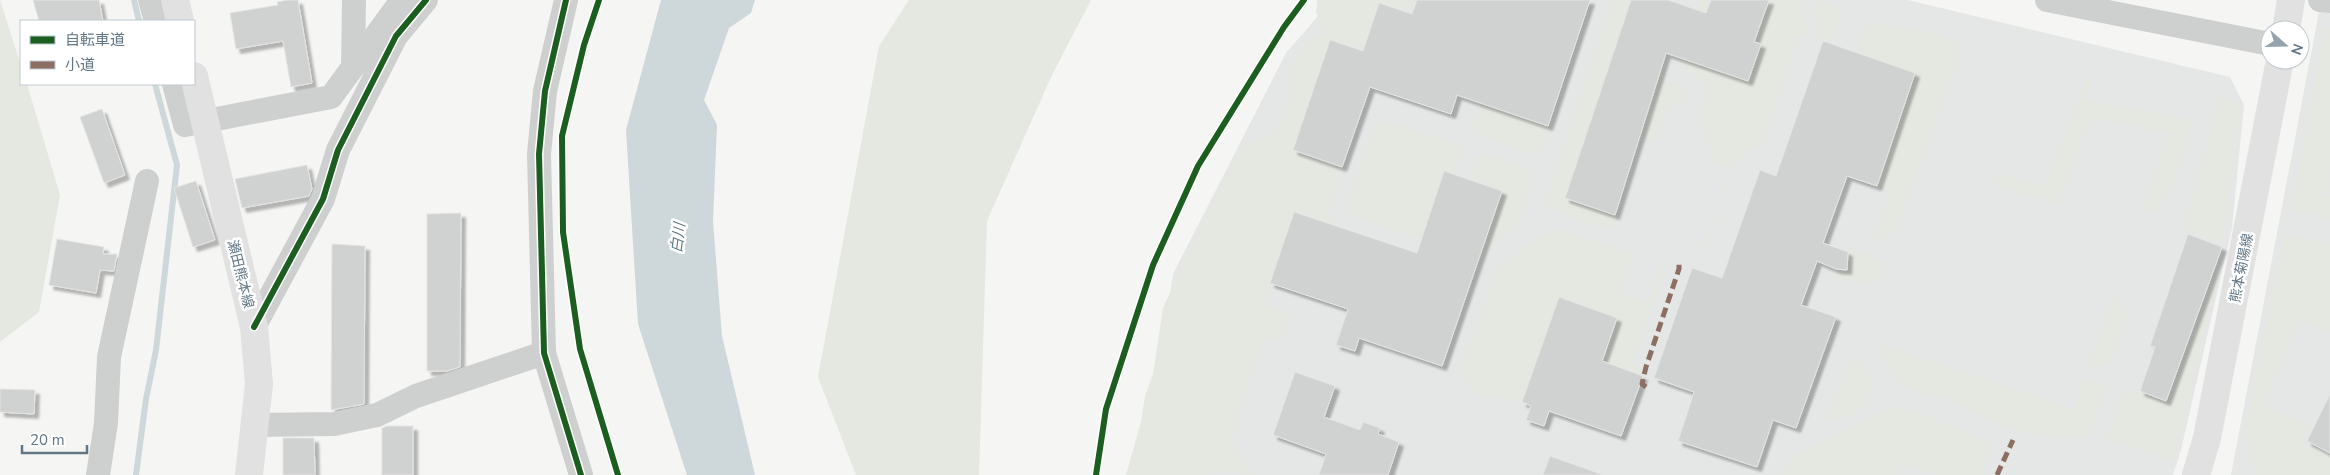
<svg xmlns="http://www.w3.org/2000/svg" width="2330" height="475" font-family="'Nunito Sans','Noto Sans JP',sans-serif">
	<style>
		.built { fill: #e5e7e6 }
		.green { fill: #e4e8e1; fill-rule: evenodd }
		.water { fill: #ced7da }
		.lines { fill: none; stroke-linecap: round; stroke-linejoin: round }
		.stream { stroke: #ced7da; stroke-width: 6 }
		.building { fill: #d0d1d1; stroke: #e4e4e3; filter: url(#shadow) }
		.street { stroke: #ced0d0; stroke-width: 24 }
		.secondary { stroke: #e1e1e2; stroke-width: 28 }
		.quiet { stroke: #8d6e63; stroke-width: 5; stroke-dasharray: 10 5; stroke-linecap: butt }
		.cycleway-casing { stroke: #fff; stroke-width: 9 }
		.cycleway { stroke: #1b5e20; stroke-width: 6 }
		.labels { text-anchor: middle; stroke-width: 5; stroke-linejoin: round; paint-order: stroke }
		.street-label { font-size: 14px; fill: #627786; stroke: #fff }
		.water-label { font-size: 15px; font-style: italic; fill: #5e7983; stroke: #fff }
	</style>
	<defs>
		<filter id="shadow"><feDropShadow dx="4.5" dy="4.5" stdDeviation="1" flood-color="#0004"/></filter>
	</defs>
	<rect width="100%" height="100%" fill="#f5f5f3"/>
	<g class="built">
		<polygon points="1332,0 1908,0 2230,77 2244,105 2232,228 2181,450 2173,475 1143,475 1173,274 1286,53"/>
		<polygon points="2319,12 2330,13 2330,475 2231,475"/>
	</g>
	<g class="green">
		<polygon points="0,0 21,66 21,84 27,84 60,195 39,312 0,342"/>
		<polygon points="909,0 1091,0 1052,75 987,221 979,475 856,475 818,377 879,46"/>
		<path d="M1317 0H1417L1413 12 1378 3 1372 23 1393 30 1381 57 1330 40 1293 150 1342 167 1330 207V215L1337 226 1294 212 1265 301 1268 306 1290 312 1281 339 1275 337 1268 339 1261 347C1254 373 1226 428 1236 453 1238 460 1246 465 1251 470L1250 475C1235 475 1222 467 1209 475H1126L1141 422 1145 396 1153 374 1163 308 1182 267 1241 148 1274 133 1282 122 1287 110 1291 72 1298 54 1306 43 1321 35 1323 24 1316 13Z"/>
		<path d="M1612 0H1631L1602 88 1661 70 1666 81 1686 87 1688 92 1682 104H1671C1660 115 1663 134 1651 142L1641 137 1647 117 1598 100 1565 198 1618 215 1613 229 1602 227 1551 209 1547 204 1549 190Z"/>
		<path d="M1698 0H1799L1805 18V36L1800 34 1760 146 1736 161 1707 248H1704L1731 169 1713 162C1712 149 1703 137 1702 125 1700 106 1709 98 1709 83L1685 70 1682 67 1679 57ZM1700 23 1761 44 1749 81H1748Z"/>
		<path d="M1819 0 1830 2 1839 10 1838 27 1829 44 1820 40C1820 27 1813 13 1816 2Z"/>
		<path d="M1878 23C1889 25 1900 27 1910 29 1927 32 1959 33 1959 56L1897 228C1890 238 1885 240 1873 240L1890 191 1877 186 1915 73 1856 53C1860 37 1861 25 1878 23Z"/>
		<polygon points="2325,28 2330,29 2330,154 2323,193 2330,195 2330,218 2292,211"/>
		<path d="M2092 66 2086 100 2190 120 2191 123C2188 141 2183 160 2175 177 2169 190 2159 201 2153 215L2142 211 2169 133 2090 118 2057 204 1990 184 1995 173 2039 186 2046 182Z"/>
		<polygon points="2219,99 2227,99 2239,106 2223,243 2183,228"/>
		<path d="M1481 103 1548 126 1546 136 1538 153 1530 154 1523 152 1474 133C1470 122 1476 113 1481 103Z"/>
		<polygon points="1381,120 1457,145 1461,149 1455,175 1444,171 1421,240 1348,213 1348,202 1376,123"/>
		<path d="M1484 155 1526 168 1531 178V184L1517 228 1498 240 1480 259 1502 191 1472 181C1471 171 1474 159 1484 155Z"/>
		<path d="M1549 230H1559L1633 254 1620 293 1649 303 1662 264 1664 269 1632 363 1642 367 1643 376 1602 361 1617 318 1559 297 1522 402C1500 399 1467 398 1460 372L1494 279C1503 258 1531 243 1549 230Z"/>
		<polygon points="2285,236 2330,242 2330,332 2299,319 2262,406 2310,426 2302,444 2330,456 2330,475 2256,475 2249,456 2247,424"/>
		<polygon points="2224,247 2174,461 2107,439 2125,388 2168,401"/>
		<polygon points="1849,250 1879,260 1884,268 1881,279 1872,283 1834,278 1839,269 1850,271 1845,265 1847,252"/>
		<path d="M2114 293 2126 314C2124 332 2116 351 2105 366H2089Z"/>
		<path d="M1882 345 2074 409 2085 378 2106 385 2088 436C2052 441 2017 433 1983 419 1972 413 1962 405 1950 401 1938 396 1925 395 1913 390 1897 385 1884 364 1880 350Z"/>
		<path d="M1851 355C1888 379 1868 419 1828 421Z"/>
		<polygon points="1895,406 1915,411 1991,445 1981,475 1937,475 1900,462 1895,475 1780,475 1785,466 1793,457"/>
	</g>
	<polygon class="water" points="661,0 755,0 751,13 729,28 704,100 717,125 713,221 722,336 755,475 687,475 638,324 626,130"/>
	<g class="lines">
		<g class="stream">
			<polyline points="134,0 139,21"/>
			<polyline points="136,475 146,399 156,350 177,165 155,84"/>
		</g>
	</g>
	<g class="building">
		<polygon points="33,0 99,0 103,21 39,21"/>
		<polygon points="288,0 298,0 312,83 291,87 283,41 236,49 230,13 278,5 277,2"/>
		<polygon points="1417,0 1590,0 1548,126 1457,95 1451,114 1370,87 1342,167 1293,150 1330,40 1363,51 1379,3 1412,14"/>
		<polygon points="1631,0 1668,0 1706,13 1711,0 1769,0 1754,42 1761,44 1748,81 1666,53 1615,215 1565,198"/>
		<polygon points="1823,41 1915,73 1877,186 1847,176 1823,243 1848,252 1847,270 1836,269 1817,261 1801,305 1836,317 1796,428 1773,420 1757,467 1678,441 1694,392 1654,378 1692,268 1722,278 1760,170 1776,176"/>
		<polygon points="102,109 125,175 104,183 80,117"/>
		<polygon points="307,165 312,189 309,196 242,208 235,179"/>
		<polygon points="1444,171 1502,191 1442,366 1359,338 1355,351 1336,345 1348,309 1270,283 1294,212 1417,253"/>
		<polygon points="196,181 215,240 193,247 174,188"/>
		<polygon points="461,213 460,367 447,371 427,371 427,214"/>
		<polygon points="2188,234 2222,247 2166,401 2140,391 2155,347 2150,346"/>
		<polygon points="57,239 104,247 103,254 117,254 114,271 100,270 96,293 49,285"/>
		<polygon points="332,244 365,246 364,404 331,410"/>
		<polygon points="1559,297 1617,318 1602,361 1643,376 1621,436 1549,411 1544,426 1526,420 1531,406 1522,402"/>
		<polygon points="1295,372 1335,386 1324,417 1360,430 1363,422 1380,428 1378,434 1399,442 1388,475 1319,475 1326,454 1273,435"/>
		<polygon points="0,389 35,390 34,414 0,412"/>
		<polygon points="2330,394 2330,453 2307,441"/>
		<polygon points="387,426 413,426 413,475 382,475 382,428"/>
		<polygon points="283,438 314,438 315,475 283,475"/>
		<polygon points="1550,456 1598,473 1597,475 1543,475"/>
	</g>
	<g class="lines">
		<g class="street">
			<polyline points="150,0 156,21"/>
			<polyline points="566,0 545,91 539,154 544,353 581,475"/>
			<polyline points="2047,0 2270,44"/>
			<polyline points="2320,0 2330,1"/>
			<polyline points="353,67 354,0"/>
			<polyline points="174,84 185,125 331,97 402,0"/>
			<polyline points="254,327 323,199 338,150 396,36 426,0"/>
			<polyline points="255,425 334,424 377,415 416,396 544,353"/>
			<polyline points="98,475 106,423 109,357 147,181"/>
		</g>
		<g class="secondary">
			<polyline points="175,0 180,21"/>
			<polyline points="2286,30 2291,0"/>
			<polyline points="194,76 254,327 259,384 249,475"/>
			<polyline points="2196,475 2207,438 2280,60"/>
		</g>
		<g class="quiet">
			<polyline points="1646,387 1642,384 1646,367 1679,269 1679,260"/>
			<polyline points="1997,475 2013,440"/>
		</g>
		<g class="cycleway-casing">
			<g id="cycleway">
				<polyline points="566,0 545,91 539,154 544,353 581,475"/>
				<polyline points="599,0 584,45 562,136 563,232 580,349 618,475"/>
				<polyline points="254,327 323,199 338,150 396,36 426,0"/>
				<polyline points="1096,475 1106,409 1153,265 1198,166 1284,27 1304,0"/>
			</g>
		</g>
		<use href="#cycleway" class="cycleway"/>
	</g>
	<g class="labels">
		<g class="street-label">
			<text transform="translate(2241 268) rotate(-79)" y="5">熊本菊陽線</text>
			<text transform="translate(241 274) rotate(76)" y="5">瀬田熊本線</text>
		</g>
		<g class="water-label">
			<text transform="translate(678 238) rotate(-83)" y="5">白川</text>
		</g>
	</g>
	<rect x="20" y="20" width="175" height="65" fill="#ffffff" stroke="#c0c9cf"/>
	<rect x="30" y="36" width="25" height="8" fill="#1b5e20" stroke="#c0c9cf"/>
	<text x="65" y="45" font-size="15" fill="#627786">自転車道</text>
	<rect x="30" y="61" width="25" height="8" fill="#8d6e63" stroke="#c0c9cf"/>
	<text x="65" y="70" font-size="15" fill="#627786">小道</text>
	<g transform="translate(2285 45) rotate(110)"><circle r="24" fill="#ffffff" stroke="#c0c9cf"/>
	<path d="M0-4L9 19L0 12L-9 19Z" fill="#95a3ac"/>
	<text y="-8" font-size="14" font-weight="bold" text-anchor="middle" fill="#627786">N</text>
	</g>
	<path d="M22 445v8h65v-8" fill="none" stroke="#627786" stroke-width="2.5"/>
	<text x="30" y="445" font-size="15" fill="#627786" stroke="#ffffff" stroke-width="4" paint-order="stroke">20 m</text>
</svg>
